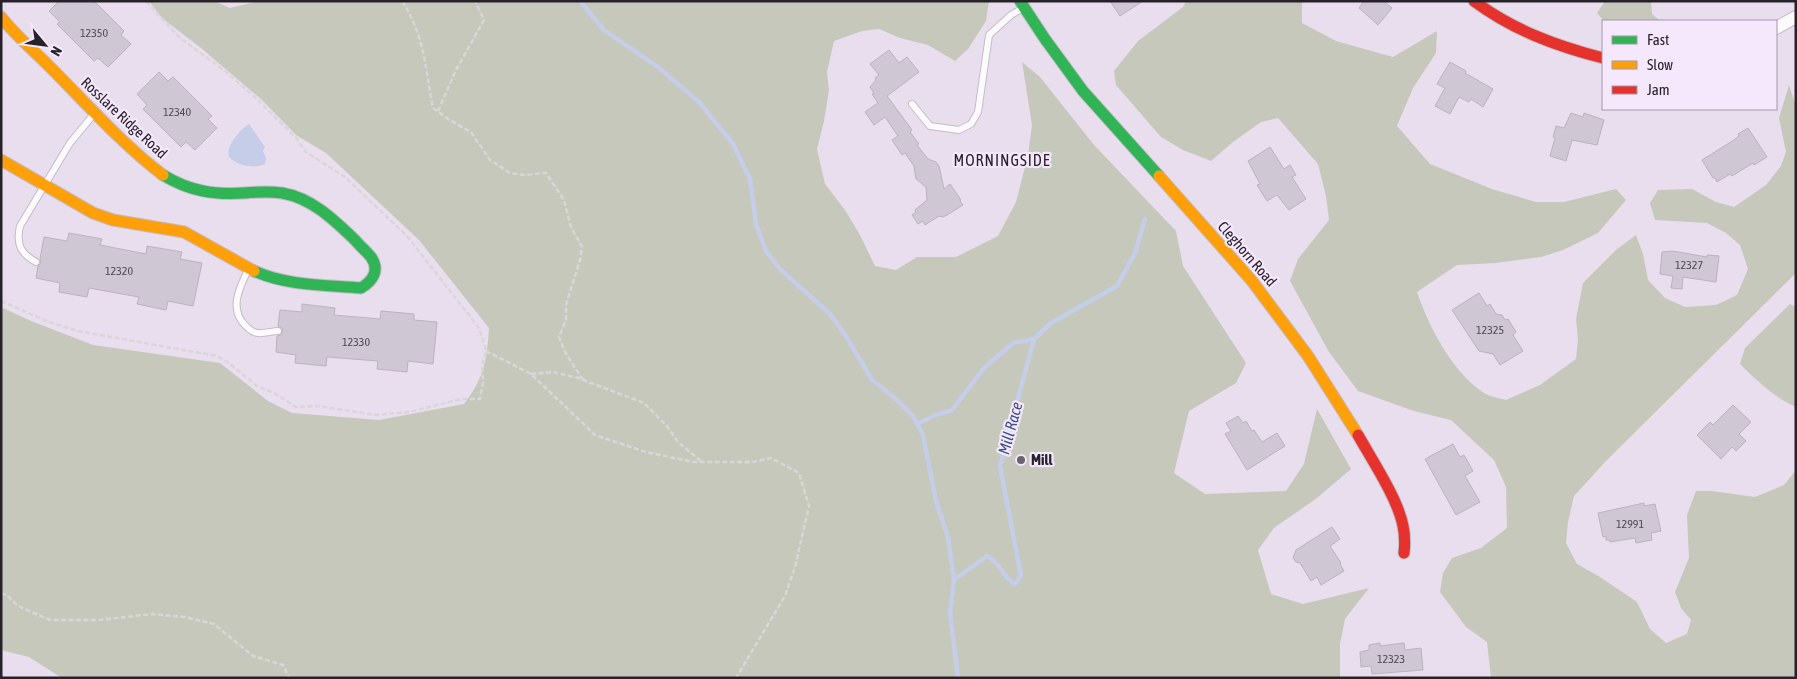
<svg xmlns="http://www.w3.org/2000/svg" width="1797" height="679" font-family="'Asap Condensed',sans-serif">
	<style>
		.forest { fill: #c6c8bc }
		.water { fill: #c5cde8 }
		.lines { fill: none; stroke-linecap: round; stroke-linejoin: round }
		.stream { stroke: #c5cde8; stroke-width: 4.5 }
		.building { fill: #d0c7d4; stroke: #bab3be }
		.lane-casing { stroke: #c4bcc8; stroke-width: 8 }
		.street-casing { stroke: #c4bcc8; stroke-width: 14 }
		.fast-casing { stroke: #c4bcc8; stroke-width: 13 }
		.slow-casing { stroke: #c4bcc8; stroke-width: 13 }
		.jam-casing { stroke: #c4bcc8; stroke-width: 13 }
		.path { stroke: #d9d6d9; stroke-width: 2.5; stroke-dasharray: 5 2.5; stroke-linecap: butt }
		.lane { stroke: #fcfafc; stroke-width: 6 }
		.street { stroke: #fcfafc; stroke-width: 12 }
		.fast { stroke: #30b455; stroke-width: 11 }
		.slow { stroke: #ff9f0a; stroke-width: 11 }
		.jam { stroke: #e5322d; stroke-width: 11 }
		.poi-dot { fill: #6b636e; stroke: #f5e7fc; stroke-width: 2 }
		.labels { text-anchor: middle; stroke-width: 4.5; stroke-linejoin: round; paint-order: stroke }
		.number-label { font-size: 12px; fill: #514a54 }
		.street-label { font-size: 15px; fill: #27212a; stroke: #f5e7fc }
		.poi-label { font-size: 15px; font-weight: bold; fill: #27212a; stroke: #f5e7fc; text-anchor: start }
		.neighbourhood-label { font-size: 16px; letter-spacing: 1px; fill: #27212a; stroke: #f5e7fc }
		.water-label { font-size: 16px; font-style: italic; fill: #3c527e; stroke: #f5e7fc }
	</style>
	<rect width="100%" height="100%" fill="#e8deed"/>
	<g class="forest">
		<path d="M149 1H214L230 8 259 1H989L986 21 968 49 955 61 928 45 900 38 879 29 862 31 834 41 827 72 829 90 824 121 817 149 825 184 845 210 860 235 875 266 896 270 917 257H956L998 236 1016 202 1028 155 1032 125 1022 62 1040 77 1094 145 1176 231 1183 266 1246 363 1236 383 1189 411 1174 473 1205 494 1286 491 1304 464 1317 409 1351 469 1317 498 1274 528 1258 550 1271 594 1303 604 1369 588 1345 619 1340 644V678H62L29 657 1 650V307L31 321 93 345 220 363 268 401 292 413 379 420 464 404C484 378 487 360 489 328L419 240 326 153 296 135 262 100 201 48 162 18Z"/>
		<path d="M1186 1H1302V23L1336 41 1393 57 1437 31 1436 53 1413 88 1397 126 1430 164 1492 189 1536 202H1564L1616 189 1626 200 1598 233 1563 250 1541 257 1496 263 1457 265 1417 292C1429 327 1452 372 1484 393 1490 397 1499 398 1506 400L1540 385 1576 359 1578 340 1576 319 1583 283 1616 250 1636 235 1643 254 1648 280 1665 298 1685 307 1716 305 1737 295 1748 269 1740 245 1726 233 1707 223 1655 220 1650 203 1658 190 1692 189 1716 202 1734 207 1766 185 1781 166 1786 152 1779 118 1789 85 1796 106V273L1606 461 1574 496 1568 522 1566 543 1577 564 1600 577 1637 602 1650 629 1666 643 1687 634 1691 620 1681 608 1675 592 1689 558 1687 515 1696 491H1712L1755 497 1784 485 1796 470V678H1491L1487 642 1466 627 1440 592 1443 573 1452 558 1481 548 1507 528 1506 487 1494 460 1451 420 1414 411 1358 391 1329 352 1290 281 1298 259 1329 220 1326 196 1318 164 1278 118 1261 122 1233 142 1211 161 1183 150 1161 137 1116 85 1114 71 1138 41 1183 7Z"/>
		<polygon points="1605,1 1651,1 1652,14 1660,21 1604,21 1597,13"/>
		<path d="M1790 304 1796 307V407C1774 397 1757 381 1740 364L1745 348Z"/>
	</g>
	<path class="water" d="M249 124 265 147 263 151 266 158 265 164C254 169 238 166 229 157 226 145 239 131 249 124Z"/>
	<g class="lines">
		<g class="stream">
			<polyline points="580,1 604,30 659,68 699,102 733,144 750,179 756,224 766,251 780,269 830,314 844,333 872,380 895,398 913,416 923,435 936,501 948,537 954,580 950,613 958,678"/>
			<polyline points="917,424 936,415 952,410 984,368 1013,343 1034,339 1051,323 1117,286 1135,253 1145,219"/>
			<path d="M954 580 987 556C1003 565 999 574 1015 584L1021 576 1000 466 1034 339"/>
		</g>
	</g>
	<g class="building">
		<polygon points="59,1 94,1 124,31 121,35 131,44 108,67 98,58 94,61 57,24 60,22 49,11"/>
		<polygon points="1110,1 1143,1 1120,16"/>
		<polygon points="1364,1 1384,1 1392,8 1378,25 1359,8"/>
		<polygon points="889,50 899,63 907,57 919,72 887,96 912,130 910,132 919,144 917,145 928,159 936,162 939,166 944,189 950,184 961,200 960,201 963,205 947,215 943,217 939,216 925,225 923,221 918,224 912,215 916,212 915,210 927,200 926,187 916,179 914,166 905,153 902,155 892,140 898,136 885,117 874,125 865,112 878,103 872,94 874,93 870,87 876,80 875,78 879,75 870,64"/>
		<polygon points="1450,62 1466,71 1465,73 1493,89 1483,107 1471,99 1469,102 1459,97 1450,114 1435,106 1445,88 1437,84"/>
		<polygon points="159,72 168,81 173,77 212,116 208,119 217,128 195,150 186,142 181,147 143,109 147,105 137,94"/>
		<polygon points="1571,113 1583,117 1584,113 1604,120 1597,145 1572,140 1566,161 1550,156 1555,138 1553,137 1556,126 1564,128"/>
		<polygon points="1748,128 1767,157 1754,165 1753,163 1732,176 1730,174 1717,182 1715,178 1713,178 1702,160 1734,140 1739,136 1738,134"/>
		<polygon points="1270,147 1284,169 1290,165 1296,175 1292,177 1306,199 1289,210 1277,195 1267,201 1257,185 1260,184 1248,161"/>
		<polygon points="69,233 102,239 100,245 146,254 147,246 182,252 180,259 202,263 193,306 168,301 166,310 137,304 139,297 89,288 87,297 59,292 60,283 36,278 38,266 41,263 40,259 44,237 67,241"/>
		<polygon points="1673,251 1707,257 1707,255 1719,256 1716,282 1683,277 1682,289 1671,288 1673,276 1660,274 1662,252"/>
		<polygon points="1479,293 1487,306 1490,304 1496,314 1502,315 1505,320 1508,319 1516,332 1513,335 1523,351 1500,365 1493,354 1479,351 1452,310"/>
		<polygon points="302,304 335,308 334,315 380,319 381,311 414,314 414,320 437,322 433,364 408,361 407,372 377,369 378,361 327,357 326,366 295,363 296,355 276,352 277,336 281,335 283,331 282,328 278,326 280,310 302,312"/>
		<polygon points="1733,405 1751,422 1739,434 1746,441 1736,451 1732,447 1721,459 1697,435 1710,422 1713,425"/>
		<polygon points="1238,416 1243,423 1246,421 1252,431 1254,430 1262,442 1277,433 1285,446 1247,470 1225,434 1231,431 1226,423"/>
		<polygon points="1453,444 1460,457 1464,455 1473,471 1465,476 1480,502 1456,515 1425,459"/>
		<polygon points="1644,503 1644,506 1655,504 1661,531 1651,533 1652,540 1636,543 1635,538 1610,542 1610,540 1606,540 1606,536 1603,537 1598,513"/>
		<polygon points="1332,527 1340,539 1330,546 1341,563 1340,564 1344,571 1321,585 1317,577 1311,581 1300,563 1296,562 1293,558 1296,550"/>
		<polygon points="1380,643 1380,646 1404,643 1405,650 1421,648 1423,670 1372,674 1371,666 1361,667 1360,652 1369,650 1369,645"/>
	</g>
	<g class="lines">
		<g class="lane-casing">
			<g id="lane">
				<polyline points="912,104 930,126 959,130 971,124 978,112 989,35 1011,15 1023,8"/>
				<path d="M36 262C20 253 16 244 20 226L70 143 94 114"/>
				<path d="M248 270C239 288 228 311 247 327 250 330 254 333 258 333 264 334 272 331 278 331"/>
			</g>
		</g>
		<g class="street-casing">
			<polyline id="street" points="1776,28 1796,17"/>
		</g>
		<g class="fast-casing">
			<g id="fast">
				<polyline points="1020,1 1045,39 1083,91 1159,176"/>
				<path d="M163 175C189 191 214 195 244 193 256 192 270 191 282 193 312 198 334 220 355 240 360 246 366 251 371 257 380 270 373 281 361 288 325 285 288 286 254 271"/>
			</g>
		</g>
		<g class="slow-casing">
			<g id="slow">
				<path d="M1 17C15 35 33 50 49 66 85 102 123 145 163 175"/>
				<polyline points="1,160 93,213 113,220 184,232 254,271"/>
				<polyline points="1159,176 1252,281 1308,356 1358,435"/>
			</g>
		</g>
		<g class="jam-casing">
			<g id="jam">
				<path d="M1474 1C1513 30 1556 46 1603 58"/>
				<path d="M1358 435C1372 460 1398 499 1403 526 1405 535 1405 544 1404 553"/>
			</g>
		</g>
		<g class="path">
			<path d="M402 1C425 36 425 68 433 108L448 119 471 132 490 160 510 173 523 175 546 173 564 200 571 227 582 247 580 260 566 305V320L559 337 565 352 583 380"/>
			<polyline points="438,111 456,70 484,20 475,1"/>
			<polyline points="1,301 49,322 78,331 217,356 229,363 257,386 274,393 296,407 319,406 375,415 409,412 461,399 480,399 483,383 482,365 486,350 479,328 407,236 345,177 306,152 296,138 257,99 225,71 180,38 146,1"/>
			<polyline points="486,351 531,374 595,435 646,452 693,462 752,462 771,458 799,473 809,506 795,567 785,596 736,678"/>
			<polyline points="531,374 553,372 578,378 644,403 667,426 678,442 701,461"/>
			<polyline points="1,594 7,595 18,606 50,620 99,620 152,614 185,617 214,624 253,656 283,665 289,678"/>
			<polyline points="1,677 4,678"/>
		</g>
		<use href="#lane" class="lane"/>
		<use href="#street" class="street"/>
		<use href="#fast" class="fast"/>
		<use href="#slow" class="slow"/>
		<use href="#jam" class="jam"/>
	</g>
	<circle class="poi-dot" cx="1021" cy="460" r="5"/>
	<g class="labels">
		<g class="number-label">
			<text x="94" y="37">12350</text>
			<text x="177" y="116">12340</text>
			<text x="1689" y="269">12327</text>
			<text x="119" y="275">12320</text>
			<text x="1490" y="334">12325</text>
			<text x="356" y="346">12330</text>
			<text x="1630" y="528">12991</text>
			<text x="1391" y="663">12323</text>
		</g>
		<g class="street-label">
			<text transform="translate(124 118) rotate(43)" y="5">Rosslare Ridge Road</text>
			<text transform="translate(1247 254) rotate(49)" y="5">Cleghorn Road</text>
		</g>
		<g class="poi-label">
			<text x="1031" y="465">Mill</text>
		</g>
		<g class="neighbourhood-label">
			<text x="1002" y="166">MORNINGSIDE</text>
		</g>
		<g class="water-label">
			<text transform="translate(1010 428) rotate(-75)" y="6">Mill Race</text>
		</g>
	</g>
	<rect width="1797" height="679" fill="none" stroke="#27212a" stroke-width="5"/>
	<rect x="1602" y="20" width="175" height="90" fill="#f5e7fc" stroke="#a398a8"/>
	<rect x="1612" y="36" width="25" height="8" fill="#30b455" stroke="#a398a8"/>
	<text x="1647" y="45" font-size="15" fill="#27212a">Fast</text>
	<rect x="1612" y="61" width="25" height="8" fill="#ff9f0a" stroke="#a398a8"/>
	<text x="1647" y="70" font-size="15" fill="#27212a">Slow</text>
	<rect x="1612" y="86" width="25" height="8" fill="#e5322d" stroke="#a398a8"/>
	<text x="1647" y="95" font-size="15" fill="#27212a">Jam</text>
	<g transform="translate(45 45) rotate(119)" stroke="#f5e7fc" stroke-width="4" paint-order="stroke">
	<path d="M0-4L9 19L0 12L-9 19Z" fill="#27212a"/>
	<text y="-8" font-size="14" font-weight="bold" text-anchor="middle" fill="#27212a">N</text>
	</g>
</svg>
